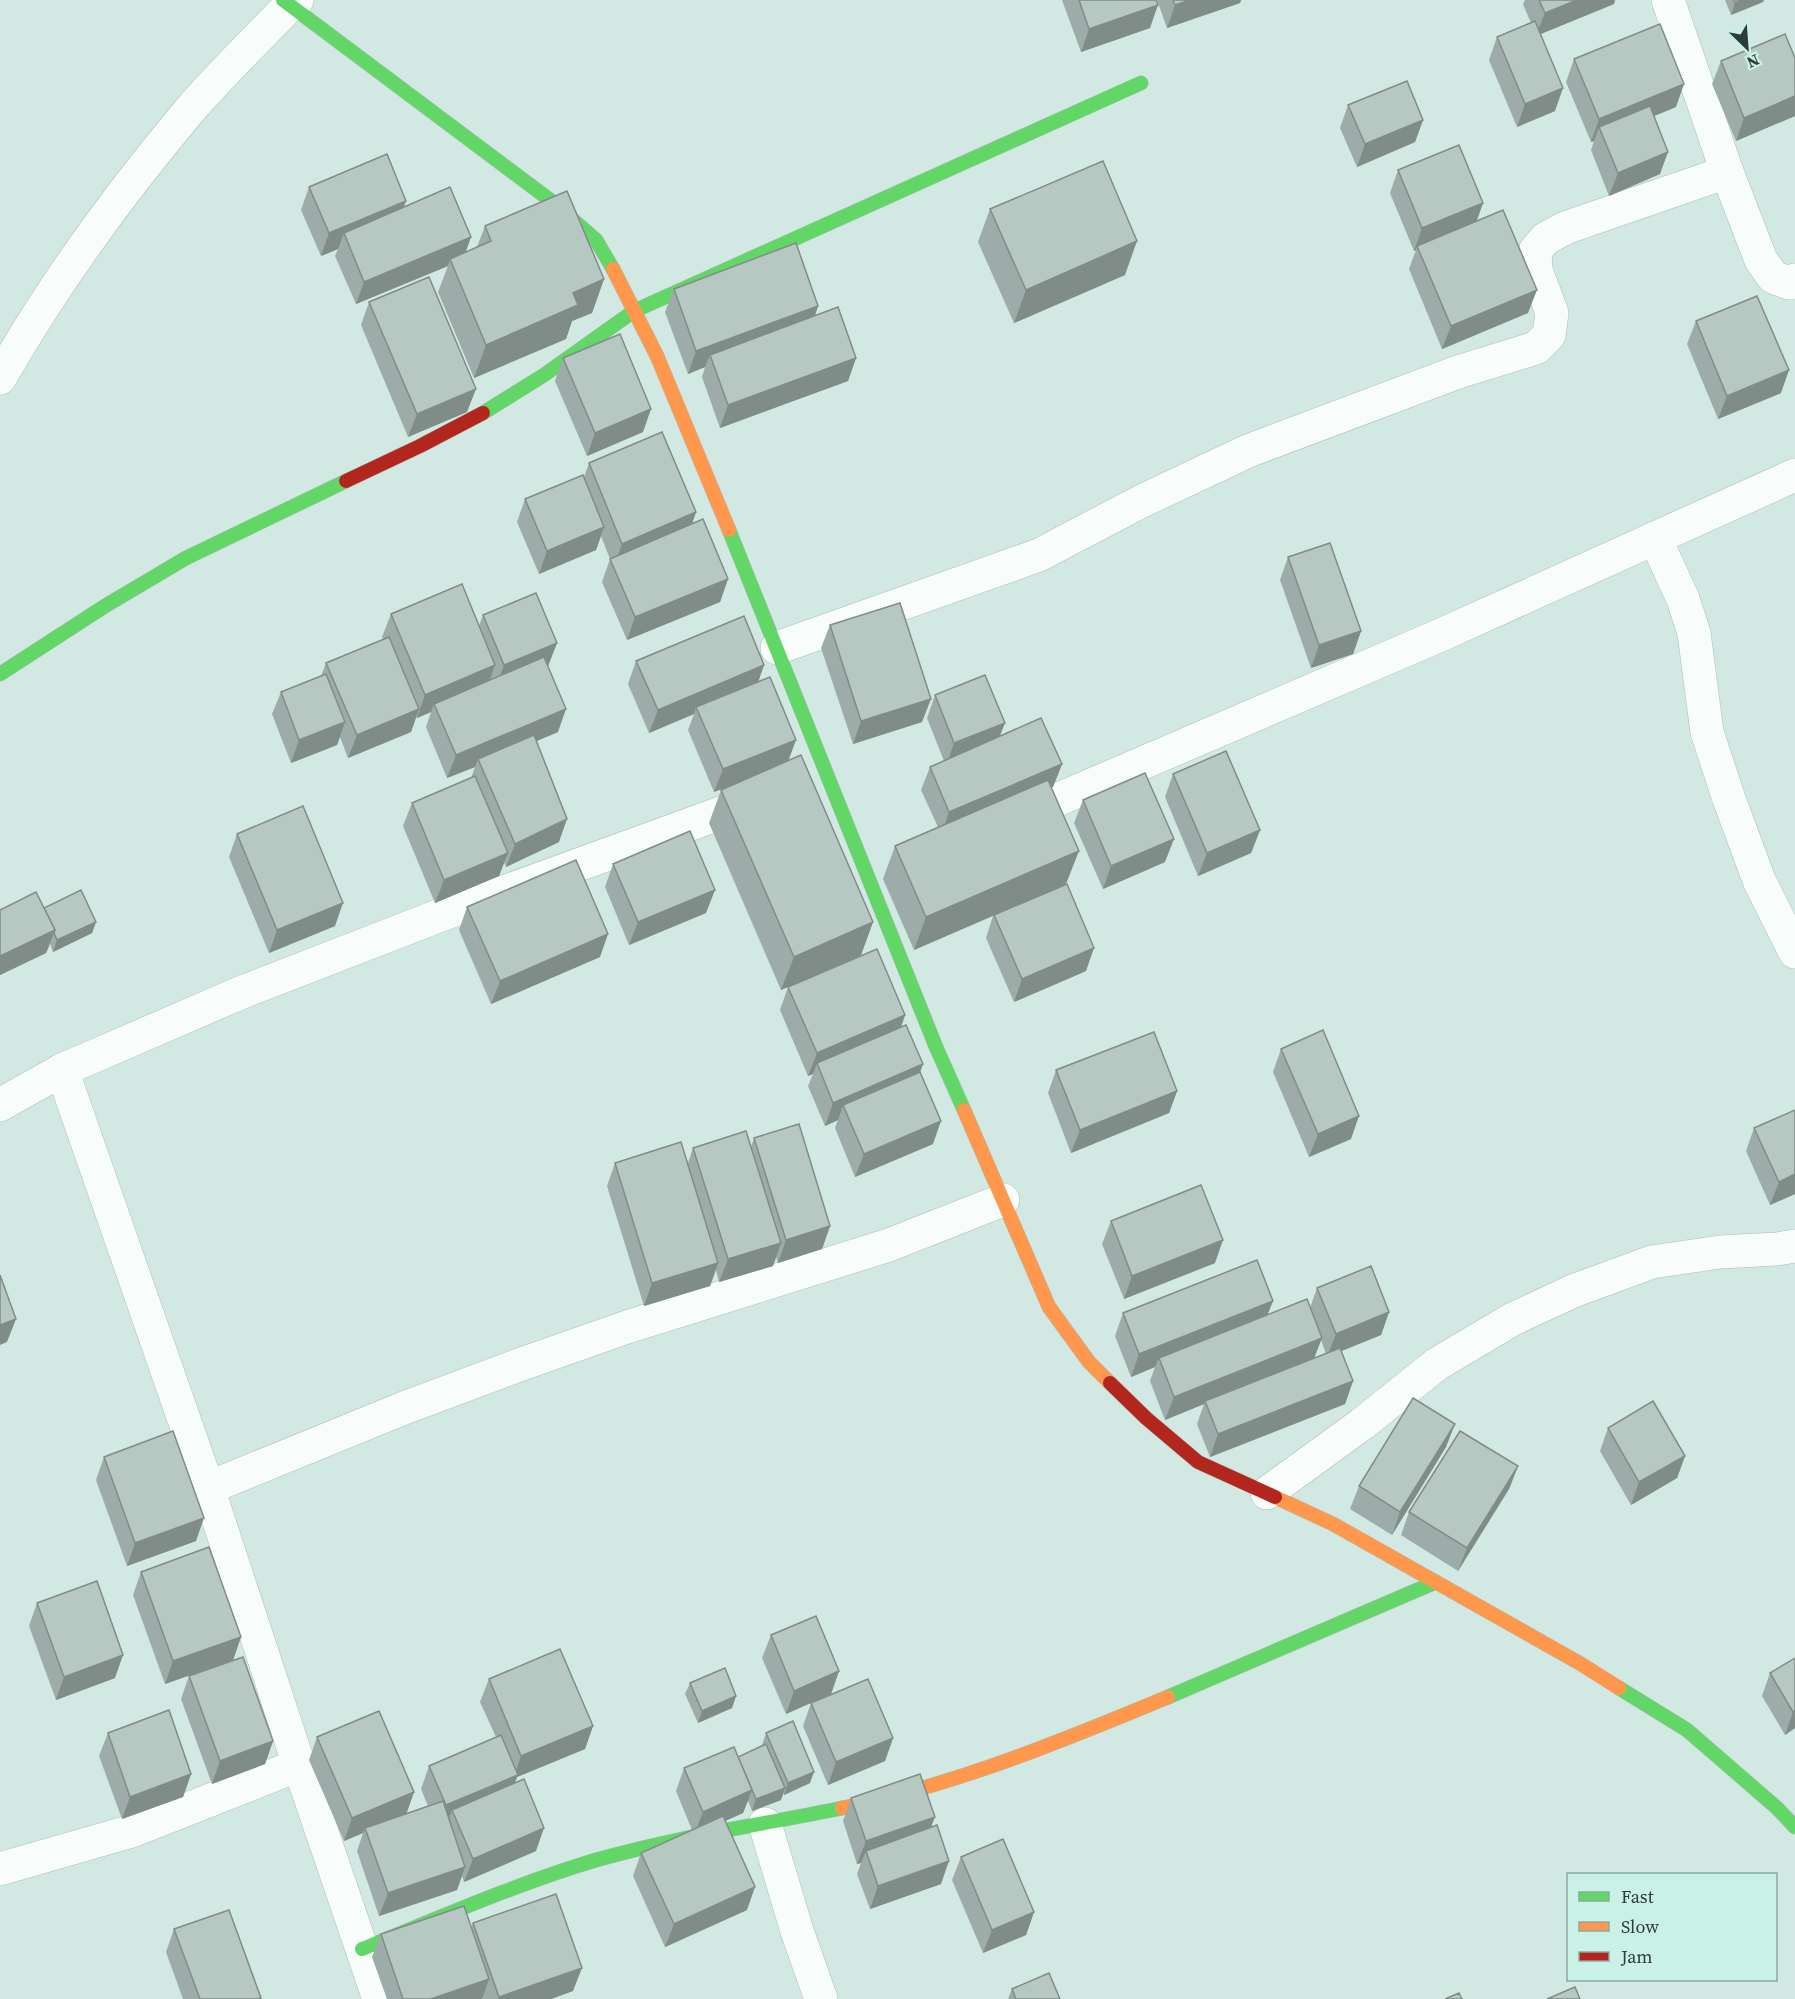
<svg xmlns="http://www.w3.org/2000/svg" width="1795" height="1999" font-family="'Source Serif 4',serif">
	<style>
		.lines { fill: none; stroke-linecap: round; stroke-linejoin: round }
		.street-casing { stroke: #adbeb9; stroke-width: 34 }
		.fast-casing { stroke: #adbeb9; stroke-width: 15 }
		.slow-casing { stroke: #adbeb9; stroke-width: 15 }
		.jam-casing { stroke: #adbeb9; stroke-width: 15 }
		.street { stroke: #f8fcfb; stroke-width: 33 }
		.fast { stroke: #63d668; stroke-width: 14 }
		.slow { stroke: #ff974d; stroke-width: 14 }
		.jam { stroke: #b3261e; stroke-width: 14 }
		.wall { fill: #9daca8; fill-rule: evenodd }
		.shaded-wall { fill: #808c88 }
		.building { fill: #b7c8c3; stroke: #808c88; stroke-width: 1.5 }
	</style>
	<rect width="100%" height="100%" fill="#d2e8e2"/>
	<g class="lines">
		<g class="street-casing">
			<g id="street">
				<polyline points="1668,0 1727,172 1761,260 1773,277 1789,283 1795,280"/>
				<path d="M0 378C53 285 120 193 189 111 221 74 256 40 290 5L297 0"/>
				<polyline points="1655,538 1683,599 1694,633 1707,732 1729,799 1759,880 1795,952"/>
				<polyline points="777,648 1039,555 1142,501 1248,451 1458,372 1536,348 1549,335 1552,313 1536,270 1535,251 1545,239 1565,228 1727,172"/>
				<polyline points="1017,817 1443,634 1795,475"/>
				<polyline points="62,1070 208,1488 299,1765 379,1999"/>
				<polyline points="0,1105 62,1070 240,993 446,913 754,801"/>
				<polyline points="208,1488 404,1408 519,1365 627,1327 889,1245 1003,1200"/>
				<polyline points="1267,1493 1362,1424 1437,1364 1513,1319 1573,1291 1652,1262 1720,1252 1777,1249 1795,1246"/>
				<polyline points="765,1824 797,1931 821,1999"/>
				<polyline points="0,1869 132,1831 299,1765"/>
			</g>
		</g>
		<g class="fast-casing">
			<g id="fast">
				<polyline points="283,0 550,200 596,240 613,269"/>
				<polyline points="483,413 544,375 634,311 1141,83"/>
				<polyline points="729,530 936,1047 964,1110"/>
				<polyline points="0,674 105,606 186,558 346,481"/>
				<polyline points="1619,1688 1687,1730 1777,1808 1795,1827"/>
				<polyline points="1168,1697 1436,1582"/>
				<path d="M362 1949C439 1918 516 1884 596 1860 677 1837 760 1825 842 1808"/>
			</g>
		</g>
		<g class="slow-casing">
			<g id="slow">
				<polyline points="613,269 657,356 729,530"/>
				<polyline points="964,1110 1049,1307 1089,1362 1110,1383"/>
				<polyline points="1275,1497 1333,1524 1581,1664 1619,1688"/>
				<path d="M842 1808C955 1785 1062 1741 1168 1697"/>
			</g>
		</g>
		<g class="jam-casing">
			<g id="jam">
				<polyline points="346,481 420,446 483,413"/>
				<polyline points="1110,1383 1146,1418 1198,1462 1275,1497"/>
			</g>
		</g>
		<use href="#street" class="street"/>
		<use href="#fast" class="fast"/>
		<use href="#slow" class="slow"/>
		<use href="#jam" class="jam"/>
	</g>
	<g class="wall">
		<polygon points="1062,0 1156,0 1150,28 1081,52"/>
		<polygon points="1157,0 1241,0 1240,3 1167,28"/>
		<polygon points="1525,0 1615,0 1614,4 1540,34 1555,111 1517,127 1489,60 1497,37 1531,23 1523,4"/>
		<polygon points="1725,0 1764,0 1763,2 1731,15"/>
		<polygon points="1795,58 1795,116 1736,141 1712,84 1721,61"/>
		<polygon points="1574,59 1676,107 1654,116 1660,174 1609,196 1591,150 1594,141 1591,142 1566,82"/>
		<polygon points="1348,105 1423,120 1415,142 1357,167 1340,128"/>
		<polygon points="1398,170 1483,203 1476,221 1528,313 1442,349 1409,269 1416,250 1414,251 1390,193"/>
		<polygon points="309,187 404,207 471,237 465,252 477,247 485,226 604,279 592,313 572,321 566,339 474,378 438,292 448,266 356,304 335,256 338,249 321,256 301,210"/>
		<polygon points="990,209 1125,275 1014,323 978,242"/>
		<polygon points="674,289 818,306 815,316 856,358 848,381 720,428 702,377 705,367 688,374 665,312"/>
		<polygon points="369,302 467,412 408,437 361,325"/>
		<polygon points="1696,321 1781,393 1718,419 1687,344"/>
		<polygon points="563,358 643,432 587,456 555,381"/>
		<polygon points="589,463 696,512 692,524 728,579 720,602 627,640 602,582 610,559 601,536 596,550 539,574 517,522 525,499 584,477"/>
		<polygon points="1288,557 1361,631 1353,654 1311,668 1280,580"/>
		<polygon points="391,614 479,626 483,615 557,643 548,666 558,732 536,741 559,842 506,867 504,862 499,876 435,903 403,826 412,803 471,778 475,767 447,778 426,727 431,712 417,718 416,717 411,732 348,758 340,737 337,745 291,763 272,714 281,692 321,676 326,663 383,639 382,637"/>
		<polygon points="830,625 922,722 853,744 821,648"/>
		<polygon points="636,661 764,665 758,682 788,761 873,922 861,955 905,1015 901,1028 920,1072 933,1144 855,1177 835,1128 838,1120 825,1126 808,1086 813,1074 808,1076 780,1010 788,987 781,990 709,823 721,790 739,782 714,792 688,730 694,714 649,733 628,684"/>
		<polygon points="935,695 1000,736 1062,764 1053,787 1051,787 1066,884 1086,971 1014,1002 986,938 993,916 914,950 883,879 895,846 938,827 921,790 930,767 944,761 927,718"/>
		<polygon points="1173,774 1260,830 1251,853 1198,876 1165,797"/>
		<polygon points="1083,800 1165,862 1103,889 1074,823"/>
		<polygon points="237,834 335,926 269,953 229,857"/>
		<polygon points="613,864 706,913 629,945 605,887"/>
		<polygon points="467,907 600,957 491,1004 459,930"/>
		<polygon points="44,908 96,922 92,933 53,952 50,944 46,953 0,975 0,910"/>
		<polygon points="1281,1049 1351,1139 1309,1157 1273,1072"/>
		<polygon points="1056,1070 1177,1091 1169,1113 1071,1153 1048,1093"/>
		<polygon points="1754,1128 1795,1194 1770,1205 1746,1151"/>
		<polygon points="754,1138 830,1226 822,1249 778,1263 776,1257 773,1266 719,1282 716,1270 710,1286 644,1306 607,1186 615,1163 688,1163 693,1148 751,1147"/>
		<polygon points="1111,1221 1215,1263 1124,1299 1102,1244"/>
		<path d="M1317 1288 1389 1312 1381 1335 1341 1351 1353 1381 1345 1404 1210 1457 1197 1424 1204 1404 1165 1420 1150 1381 1155 1367 1131 1377 1115 1336 1123 1313 1268 1315 1310 1308ZM1321 1340 1326 1354 1314 1358Z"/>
		<polygon points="1608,1428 1685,1456 1677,1478 1631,1505 1600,1451"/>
		<polygon points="1446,1447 1392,1535 1350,1509 1359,1486"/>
		<polygon points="104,1457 196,1541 127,1566 96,1480"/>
		<polygon points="1518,1466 1509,1489 1458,1571 1401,1535 1409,1512"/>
		<polygon points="141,1572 241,1637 233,1660 165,1684 133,1595"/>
		<polygon points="37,1603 115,1678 56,1700 29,1626"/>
		<polygon points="771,1635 839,1671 831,1694 786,1714 762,1658"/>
		<polygon points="1795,1658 1795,1728 1785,1735 1762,1696 1770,1673"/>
		<polygon points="189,1676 273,1741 265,1764 212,1784 181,1699"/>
		<polygon points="489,1679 593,1726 585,1749 517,1777 515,1783 536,1851 464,1882 462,1876 457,1890 379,1916 357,1851 363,1833 344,1841 309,1760 317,1737 414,1792 406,1814 428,1806 421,1789 429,1766 496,1737 480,1702"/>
		<polygon points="690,1683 736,1696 732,1708 698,1723 685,1694"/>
		<polygon points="811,1703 893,1738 885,1761 828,1785 803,1726"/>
		<polygon points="108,1733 191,1774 183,1797 122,1819 99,1756"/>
		<polygon points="766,1733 810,1783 784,1795 783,1793 781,1800 752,1811 748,1801 743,1813 725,1821 747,1910 665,1947 633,1876 641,1853 692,1830 676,1791 684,1768 738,1757 763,1746 762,1745"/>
		<polygon points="851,1798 931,1827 941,1884 870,1909 857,1874 861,1863 857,1864 843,1821"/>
		<polygon points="961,1857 1034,1912 1026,1935 983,1953 952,1880"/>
		<polygon points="473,1923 573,1991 551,1999 483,1999 482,1997 482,1999 387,1999 372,1957 381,1934 471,1927"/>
		<polygon points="174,1929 261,1998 260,1999 183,1999 166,1952"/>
		<polygon points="1012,1989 1060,1999 1008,1999"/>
	</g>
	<g class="shaded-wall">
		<polygon points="1190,0 1241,0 1240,3 1167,28 1175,5"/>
		<polygon points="1577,0 1615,0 1614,4 1536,36 1545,13"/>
		<polygon points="1743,0 1764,0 1763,2 1731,15 1735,3"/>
		<polygon points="1158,5 1150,28 1081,52 1089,29"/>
		<polygon points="1684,84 1676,107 1603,137 1599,127 1594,141 1591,142 1599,119"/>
		<polygon points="1563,88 1555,111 1517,127 1525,104"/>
		<polygon points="1795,96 1795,116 1736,141 1744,118"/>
		<polygon points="1423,120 1415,142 1357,167 1365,144"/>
		<polygon points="1668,152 1660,174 1609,196 1618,173"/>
		<polygon points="406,201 398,224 344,233 338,249 321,256 329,233"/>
		<polygon points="1483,203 1475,226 1417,246 1416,250 1414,251 1422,228"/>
		<polygon points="471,237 463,260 450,259 448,266 356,304 364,282"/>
		<polygon points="1137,241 1125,275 1014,323 1026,290"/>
		<polygon points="604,279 592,313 572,321 566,339 474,378 486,345 573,293"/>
		<polygon points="1537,290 1528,313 1442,349 1451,326"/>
		<polygon points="818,306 810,329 710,355 705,367 688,374 696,351"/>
		<polygon points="856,358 848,381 720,428 728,405"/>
		<polygon points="1789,370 1781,393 1718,419 1727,396"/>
		<polygon points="476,389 467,412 408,437 417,414"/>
		<polygon points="651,409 643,432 587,456 595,433"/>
		<polygon points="696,512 688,535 614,567 622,544"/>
		<polygon points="604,527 596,550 539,574 547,551"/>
		<polygon points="728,579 720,602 627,640 635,617"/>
		<polygon points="1361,631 1353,654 1311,668 1319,645"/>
		<polygon points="557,643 548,666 496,688 504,665"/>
		<polygon points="495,665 487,688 434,704 431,712 417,718 425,695"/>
		<polygon points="764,665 756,688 696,707 694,714 649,733 658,710"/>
		<polygon points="931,699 922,722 853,744 861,721"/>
		<polygon points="419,709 411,732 348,758 357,735"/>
		<polygon points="566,709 558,732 480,765 478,759 475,767 447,778 456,755"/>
		<polygon points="345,722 337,745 291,763 299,740"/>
		<polygon points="1005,723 996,746 946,766 954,743"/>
		<polygon points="796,740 788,762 714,792 723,769"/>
		<polygon points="1062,764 1053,787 941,835 949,812"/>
		<polygon points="567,819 559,842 506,867 515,844"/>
		<polygon points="1260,830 1251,853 1198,876 1207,853"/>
		<polygon points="1174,839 1165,862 1103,889 1111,866"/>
		<polygon points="1079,851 1066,884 914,950 926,917"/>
		<polygon points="508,853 499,876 435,903 444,880"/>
		<polygon points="715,890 706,913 629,945 638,922"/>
		<polygon points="343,903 335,926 269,953 277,930"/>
		<polygon points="96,922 92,933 53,952 57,940"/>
		<polygon points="873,922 861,955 781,990 794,957"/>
		<polygon points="55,930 46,953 0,975 0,956"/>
		<polygon points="608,934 600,957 491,1004 500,981"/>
		<polygon points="1094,948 1086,971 1014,1002 1022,979"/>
		<polygon points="905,1015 897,1038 817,1063 813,1074 808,1076 817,1053"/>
		<polygon points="923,1064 915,1087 843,1105 838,1120 825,1126 833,1103"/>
		<polygon points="1177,1091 1169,1113 1071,1153 1080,1130"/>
		<polygon points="1359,1116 1351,1139 1309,1157 1318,1134"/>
		<polygon points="941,1121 933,1144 855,1177 864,1154"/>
		<polygon points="1795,1174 1795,1194 1770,1205 1779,1182"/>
		<polygon points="830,1226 822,1249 778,1263 786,1240"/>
		<polygon points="1223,1240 1215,1263 1124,1299 1132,1276"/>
		<polygon points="781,1243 773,1266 719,1282 728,1259"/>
		<polygon points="718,1263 710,1286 644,1306 652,1283"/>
		<polygon points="1273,1301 1264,1324 1159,1358 1155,1367 1131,1377 1139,1354"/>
		<polygon points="1389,1312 1381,1335 1327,1357 1336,1334"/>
		<polygon points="16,1319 7,1342 0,1345 0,1325"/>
		<polygon points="1322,1338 1313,1361 1205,1401 1204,1404 1165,1420 1174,1397"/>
		<polygon points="1353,1381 1345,1404 1210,1457 1218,1434"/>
		<polygon points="1455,1424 1446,1447 1392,1535 1400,1512"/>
		<polygon points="1685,1456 1677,1478 1631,1505 1639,1482"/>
		<polygon points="1518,1466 1509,1489 1458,1571 1467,1548"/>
		<polygon points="204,1518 196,1541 127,1566 135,1543"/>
		<polygon points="241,1637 233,1660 165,1684 173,1661"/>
		<polygon points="123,1655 115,1678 56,1700 64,1677"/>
		<polygon points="839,1671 831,1694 786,1714 794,1691"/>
		<polygon points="736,1696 732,1708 698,1723 702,1711"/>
		<polygon points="1795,1711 1795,1728 1785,1735 1793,1712"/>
		<polygon points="593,1726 585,1749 517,1777 509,1798 452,1810 447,1824 437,1828 446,1805 514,1777 521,1756"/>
		<polygon points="893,1738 885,1761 828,1785 836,1762"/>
		<polygon points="273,1741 265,1764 212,1784 220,1761"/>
		<polygon points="814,1772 810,1783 784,1795 788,1783"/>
		<polygon points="191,1774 183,1797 122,1819 130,1797"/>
		<polygon points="785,1788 781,1800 752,1811 756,1799"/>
		<polygon points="752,1790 743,1813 694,1835 703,1812"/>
		<polygon points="414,1792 406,1815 365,1828 363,1833 344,1841 352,1818"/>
		<polygon points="935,1817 926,1840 866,1851 861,1863 857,1864 866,1841"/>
		<polygon points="544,1828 536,1851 464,1882 473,1859"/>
		<polygon points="949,1861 941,1884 870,1909 878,1886"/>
		<polygon points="465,1867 457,1890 379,1916 388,1893"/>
		<polygon points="755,1887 747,1910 665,1947 674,1924"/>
		<polygon points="1034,1912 1026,1935 983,1953 992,1930"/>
		<polygon points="582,1968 573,1991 551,1999 498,1999 499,1997"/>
		<polygon points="489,1979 482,1999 431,1999"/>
	</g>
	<g class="building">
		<polygon points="1079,0 1156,0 1158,5 1089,29"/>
		<polygon points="1173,0 1190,0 1175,5"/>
		<polygon points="1539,0 1577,0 1545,13"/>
		<polygon points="1734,0 1743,0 1735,3"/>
		<polygon points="1535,21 1563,88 1525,104 1497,37"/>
		<polygon points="1660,24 1684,84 1599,119 1574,59"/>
		<polygon points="1785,34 1795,58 1795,96 1744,118 1721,61"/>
		<polygon points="1407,81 1423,120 1365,144 1348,105"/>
		<polygon points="1650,106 1668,152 1618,173 1599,127"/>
		<polygon points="1459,145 1483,203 1422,228 1398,170"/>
		<polygon points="387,154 406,201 329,233 309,187"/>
		<polygon points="1103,161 1137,241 1026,290 990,209"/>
		<polygon points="450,187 471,237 364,282 344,233"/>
		<polygon points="567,191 604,279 573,293 578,305 486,345 450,259 491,241 485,226"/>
		<polygon points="1503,210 1537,290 1451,326 1417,246"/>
		<polygon points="796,243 818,306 696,351 674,289"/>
		<polygon points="429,277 476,389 417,414 369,302"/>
		<polygon points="1757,296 1789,370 1727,396 1696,321"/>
		<polygon points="838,307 856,358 728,405 710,355"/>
		<polygon points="620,334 651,409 595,433 563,358"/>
		<polygon points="662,432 696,512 622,544 589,463"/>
		<polygon points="583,475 604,527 547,551 525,499"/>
		<polygon points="703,519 728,579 635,617 610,559"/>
		<polygon points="1330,543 1361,631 1319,645 1288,557"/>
		<polygon points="462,584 495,665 425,695 391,614"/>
		<polygon points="536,593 557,643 504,665 483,615"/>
		<polygon points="900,603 931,699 861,721 830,625"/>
		<polygon points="744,616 764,665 658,710 636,661"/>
		<polygon points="389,637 419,709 357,735 326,663"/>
		<polygon points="544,657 566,709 456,755 434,704"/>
		<polygon points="326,674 345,722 299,740 281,692"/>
		<polygon points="985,675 1005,723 954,743 935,695"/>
		<polygon points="770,677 796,740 723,769 696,707"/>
		<polygon points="1041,718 1062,764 949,812 930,767"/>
		<polygon points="534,735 567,819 515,844 478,759"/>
		<polygon points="1226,751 1260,830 1207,853 1173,774"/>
		<polygon points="801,755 873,922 794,957 721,790"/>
		<polygon points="1145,773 1174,839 1111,866 1083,800"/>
		<polygon points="475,776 508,853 444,880 412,803"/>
		<polygon points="1048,780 1079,851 926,917 895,846"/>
		<polygon points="303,806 343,903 277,930 237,834"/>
		<polygon points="690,831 715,890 638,922 613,864"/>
		<polygon points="576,860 608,934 500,981 467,907"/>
		<polygon points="1067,884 1094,948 1022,979 994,915"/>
		<polygon points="81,890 96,922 57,940 54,933 55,930 44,908"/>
		<polygon points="36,892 55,930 0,956 0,910"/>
		<polygon points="877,949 905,1015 817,1053 788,987"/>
		<polygon points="906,1025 923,1064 833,1103 817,1063"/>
		<polygon points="1323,1030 1359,1116 1318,1134 1281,1049"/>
		<polygon points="1154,1032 1177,1091 1080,1130 1056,1070"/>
		<polygon points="920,1072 941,1121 864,1154 843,1105"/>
		<polygon points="1795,1110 1795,1174 1779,1182 1754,1128"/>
		<polygon points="799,1124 830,1226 786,1240 754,1138"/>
		<polygon points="746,1131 781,1243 728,1259 693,1148"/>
		<polygon points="681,1142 718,1263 652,1283 615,1163"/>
		<polygon points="1201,1185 1223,1240 1132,1276 1111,1221"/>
		<polygon points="1257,1260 1273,1301 1139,1354 1123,1313"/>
		<polygon points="1371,1266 1389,1312 1336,1334 1317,1288"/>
		<polygon points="0,1275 16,1319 0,1325"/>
		<polygon points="1307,1299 1322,1338 1174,1397 1159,1358"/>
		<polygon points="1340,1348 1353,1381 1218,1434 1205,1401"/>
		<polygon points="1413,1398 1455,1424 1400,1512 1359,1486"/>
		<polygon points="1653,1401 1685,1456 1639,1482 1608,1428"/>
		<polygon points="173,1431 204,1518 135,1543 104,1457"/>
		<polygon points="1460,1431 1518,1466 1467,1548 1409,1512"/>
		<polygon points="209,1547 241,1637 173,1661 141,1572"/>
		<polygon points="97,1581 123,1655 64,1677 37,1603"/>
		<polygon points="816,1616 839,1671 794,1691 771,1635"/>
		<polygon points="560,1649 593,1726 521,1756 489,1679"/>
		<polygon points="243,1657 273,1741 220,1761 189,1676"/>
		<polygon points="1795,1658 1795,1711 1793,1712 1770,1673"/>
		<polygon points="725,1668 736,1696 702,1711 690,1683"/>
		<polygon points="868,1679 893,1738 836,1762 811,1703"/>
		<polygon points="169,1710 191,1774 130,1797 108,1733"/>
		<polygon points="379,1711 414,1792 352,1818 317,1737"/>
		<polygon points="793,1721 814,1772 788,1783 766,1733"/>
		<polygon points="501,1735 518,1775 446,1805 429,1766"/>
		<polygon points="766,1744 785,1788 756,1799 738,1757"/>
		<polygon points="734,1747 752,1790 703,1812 684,1768"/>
		<polygon points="920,1774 935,1817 866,1841 851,1798"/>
		<polygon points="524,1779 544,1828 473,1859 452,1810"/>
		<polygon points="443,1801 465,1867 388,1893 365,1828"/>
		<polygon points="723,1816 755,1887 674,1924 641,1853"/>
		<polygon points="937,1825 949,1861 878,1886 866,1851"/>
		<polygon points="1003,1839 1034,1912 992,1930 961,1857"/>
		<polygon points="556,1894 582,1968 499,1997 473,1923"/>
		<polygon points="464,1906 489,1979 431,1999 403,1999 381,1934"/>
		<polygon points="229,1910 261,1998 257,1999 200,1999 174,1929"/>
		<polygon points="1049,1973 1060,1999 1016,1999 1012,1989"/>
		<polygon points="1575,1987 1580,1999 1547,1999"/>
		<polygon points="1459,1993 1462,1999 1445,1999"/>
	</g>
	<rect x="1567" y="1873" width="210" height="108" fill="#c9f1e6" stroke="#8aa9a0" stroke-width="1.5"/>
	<rect x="1579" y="1892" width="30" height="9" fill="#63d668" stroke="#8aa9a0" stroke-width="1.5"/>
	<text x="1621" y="1903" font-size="18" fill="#2c3c38">Fast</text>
	<rect x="1579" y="1922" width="30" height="9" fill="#ff974d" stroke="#8aa9a0" stroke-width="1.5"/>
	<text x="1621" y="1933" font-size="18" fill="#2c3c38">Slow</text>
	<rect x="1579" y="1952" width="30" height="9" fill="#b3261e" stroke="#8aa9a0" stroke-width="1.5"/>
	<text x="1621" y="1963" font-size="18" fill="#2c3c38">Jam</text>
	<g transform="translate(1747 48) rotate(155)" stroke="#c9f1e6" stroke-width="4.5" paint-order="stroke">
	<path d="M0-4.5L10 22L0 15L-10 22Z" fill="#2c3c38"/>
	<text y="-9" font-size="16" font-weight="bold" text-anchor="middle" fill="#2c3c38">N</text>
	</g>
</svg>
